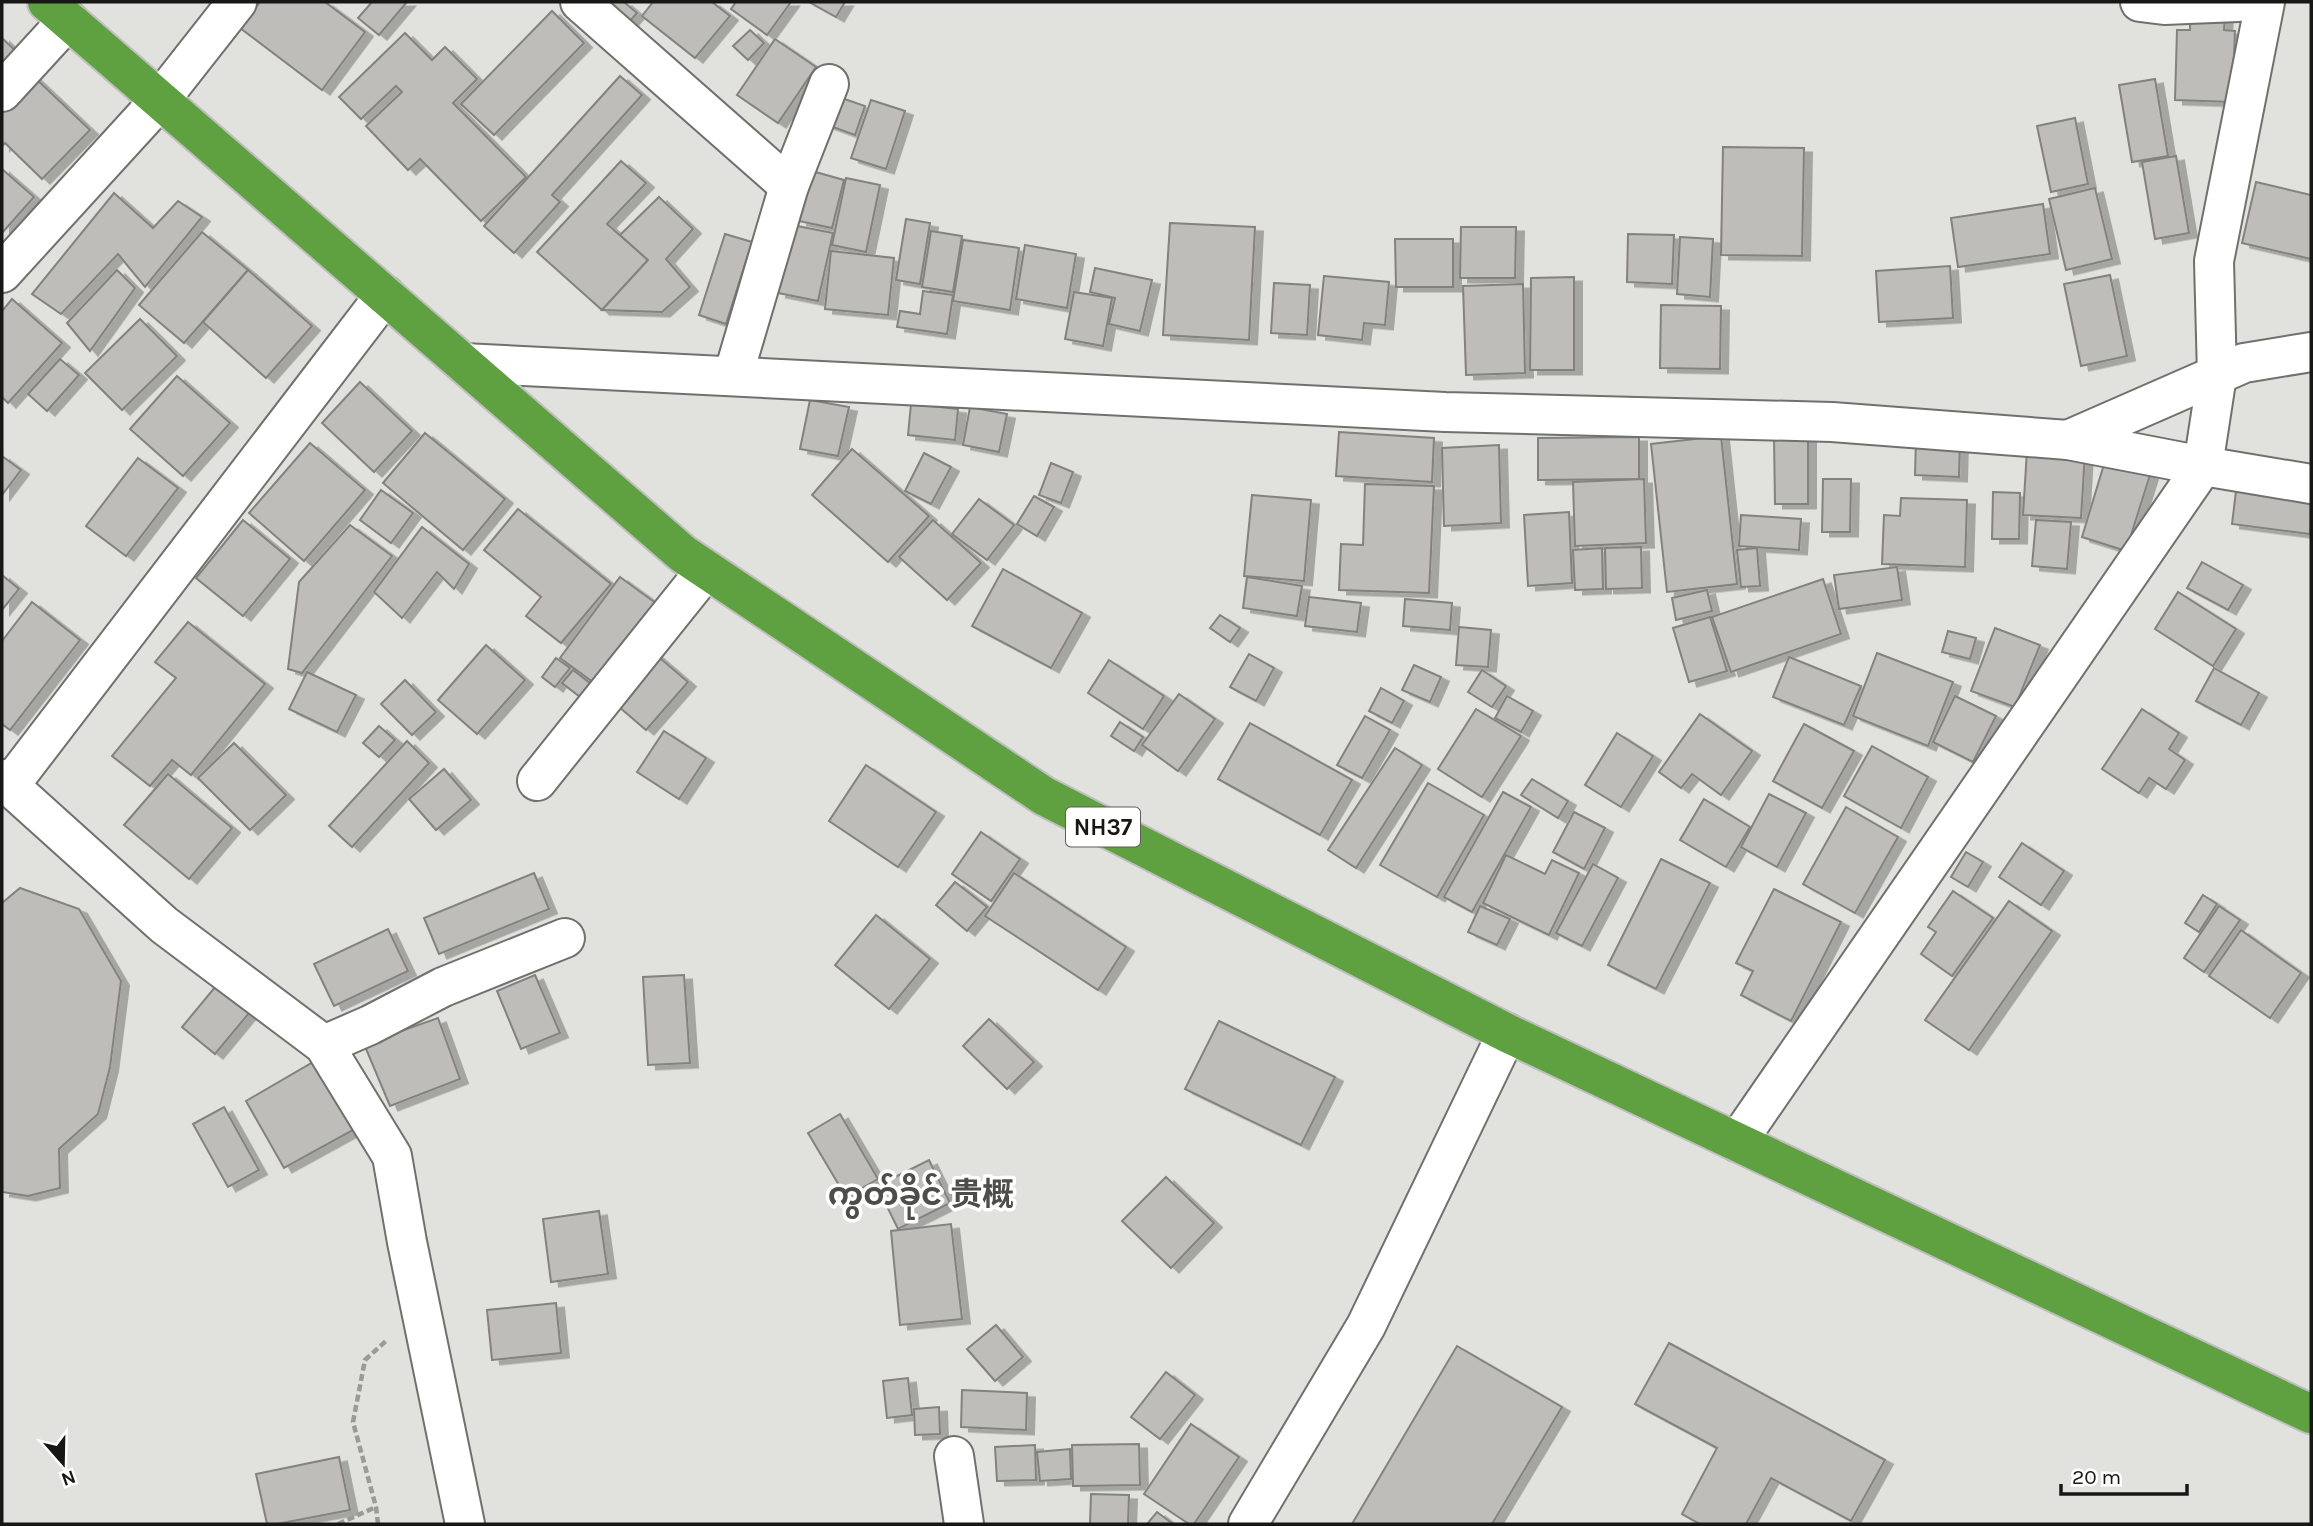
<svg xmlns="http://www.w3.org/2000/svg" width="2313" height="1526" font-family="Karla,'Noto Sans SC','Noto Sans Myanmar',sans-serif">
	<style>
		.building { fill: #bfbdba; stroke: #84827f; stroke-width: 2; filter: url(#shadow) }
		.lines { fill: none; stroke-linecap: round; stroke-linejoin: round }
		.minor-casing { stroke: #70706d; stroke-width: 42 }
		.highway-casing { stroke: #bebebe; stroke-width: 42 }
		.path { stroke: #9a9a97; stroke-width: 4.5; stroke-dasharray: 7 3.5; stroke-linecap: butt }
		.minor { stroke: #fff; stroke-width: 38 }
		.highway { stroke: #5fa141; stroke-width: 38 }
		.labels { text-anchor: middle; stroke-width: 7; stroke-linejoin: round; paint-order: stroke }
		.shield { fill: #fffffe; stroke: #5d5d5c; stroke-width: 2 }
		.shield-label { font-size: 23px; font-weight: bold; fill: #171716 }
		.district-label { font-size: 32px; font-weight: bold; fill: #4d4d4a; stroke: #fffffe }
	</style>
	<defs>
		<filter id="shadow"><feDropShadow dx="8" dy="4.5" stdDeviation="0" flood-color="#0004"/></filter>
	</defs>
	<rect width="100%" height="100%" fill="#e1e1dd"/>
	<g class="building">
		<polygon points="260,2 325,2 365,32 322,90 240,28"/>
		<polygon points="372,2 407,2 379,35 358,18"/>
		<polygon points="586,2 624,2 637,13 621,31"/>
		<polygon points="653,2 712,2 730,16 695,58 642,16"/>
		<polygon points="736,2 791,2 767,35 731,9"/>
		<polygon points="809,2 845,2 836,17"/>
		<polygon points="552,11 584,43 494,135 461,104"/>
		<polygon points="2190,15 2225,15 2224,30 2235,31 2232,102 2175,100 2177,30 2190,30"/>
		<polygon points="750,30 764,43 748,60 733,46"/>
		<polygon points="405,33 432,60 445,47 477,79 453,103 526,177 481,221 420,159 408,170 366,126 402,92 396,86 361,119 339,97"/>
		<polygon points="2,38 21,56 2,76"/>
		<polygon points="775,39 816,67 778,123 737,95"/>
		<polygon points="33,76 90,130 42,179 5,143 2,146 2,108"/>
		<polygon points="620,76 642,95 552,195 560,202 514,253 484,226"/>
		<polygon points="2155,79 2168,156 2132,162 2119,85"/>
		<polygon points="833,95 865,106 855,135 822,123"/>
		<polygon points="871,100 905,111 886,169 851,158"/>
		<polygon points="2075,118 2088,184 2051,192 2037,126"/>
		<polygon points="1723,147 1804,148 1802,256 1721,255"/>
		<polygon points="2176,156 2189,233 2155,239 2142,162"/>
		<polygon points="621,161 646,183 607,224 648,260 602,310 537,252"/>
		<polygon points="2,169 34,197 2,233"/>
		<polygon points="812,171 844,180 832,228 799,221"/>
		<polygon points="846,178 880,185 866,252 832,245"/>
		<polygon points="2256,182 2311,195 2311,259 2242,243"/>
		<polygon points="2095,188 2112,259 2066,270 2049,199"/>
		<polygon points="114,193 153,228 178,201 202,217 145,287 118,254 61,314 32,294"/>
		<polygon points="659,197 693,229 666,259 690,287 662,312 602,310 648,260 620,235"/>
		<polygon points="2043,204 2050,254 1958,267 1951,218"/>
		<polygon points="906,219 930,223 920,284 896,280"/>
		<polygon points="1170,223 1255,227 1249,340 1163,335"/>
		<polygon points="792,225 833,233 818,301 778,293"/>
		<polygon points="1461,227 1516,227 1515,278 1460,278"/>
		<polygon points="931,231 962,236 953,292 922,287"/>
		<polygon points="202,232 248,270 184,343 139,305"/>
		<polygon points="725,234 752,242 726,324 699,315"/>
		<polygon points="1628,234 1674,235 1672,284 1627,282"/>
		<polygon points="1680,237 1713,239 1710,297 1677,294"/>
		<polygon points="1395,239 1453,239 1453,287 1396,287"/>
		<polygon points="963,240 1019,248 1010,310 953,301"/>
		<polygon points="1025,245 1076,254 1067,308 1016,299"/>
		<polygon points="831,251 894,258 888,315 825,309"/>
		<polygon points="1950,266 1953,318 1879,322 1876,271"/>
		<polygon points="1095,268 1152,280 1140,331 1109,324 1115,298 1090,292"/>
		<polygon points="117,270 135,288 90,351 67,323"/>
		<polygon points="248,270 312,326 266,378 203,322"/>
		<polygon points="2110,275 2127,356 2081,366 2064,284"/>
		<polygon points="1324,276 1389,282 1385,325 1364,323 1362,340 1318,335"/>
		<polygon points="1574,277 1574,370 1530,370 1531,278"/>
		<polygon points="1274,283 1310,285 1307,335 1271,333"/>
		<polygon points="1523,284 1525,373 1466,375 1463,286"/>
		<polygon points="923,291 953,295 947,334 897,327 900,311 920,314"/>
		<polygon points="1074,292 1112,298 1103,346 1065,339"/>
		<polygon points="12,299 62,343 8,403 2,397 2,311"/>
		<polygon points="1661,305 1721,306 1720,369 1660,368"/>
		<polygon points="140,319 177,356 122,410 85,373"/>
		<polygon points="60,359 79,375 47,411 28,394"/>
		<polygon points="177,376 230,423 183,476 130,429"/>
		<polygon points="360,382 412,431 374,472 322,423"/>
		<polygon points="810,400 849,407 838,456 800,449"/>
		<polygon points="911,404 958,409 955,440 908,435"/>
		<polygon points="970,407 1007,414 999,452 963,445"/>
		<polygon points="1339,432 1434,438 1432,482 1336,476"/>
		<polygon points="425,433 505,499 463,550 383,483"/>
		<polygon points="1721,436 1737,584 1667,592 1651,444"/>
		<polygon points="1639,437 1639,479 1538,480 1538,438"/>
		<polygon points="1774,438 1808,438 1808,504 1775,504"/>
		<polygon points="1916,439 1960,441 1959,477 1915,475"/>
		<polygon points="310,443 365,490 304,561 249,513"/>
		<polygon points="1499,445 1501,523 1444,526 1442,448"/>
		<polygon points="852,449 929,516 888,562 812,495"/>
		<polygon points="2027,450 2085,453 2081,518 2023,515"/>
		<polygon points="924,453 951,467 931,504 905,491"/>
		<polygon points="2,456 21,470 2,495"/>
		<polygon points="138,458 178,488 126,556 86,526"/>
		<polygon points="2105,461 2150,475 2126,551 2082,537"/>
		<polygon points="1051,463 1073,472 1061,503 1039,495"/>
		<polygon points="1644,479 1646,543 1575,546 1573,482"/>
		<polygon points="1823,479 1851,479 1850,532 1822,532"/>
		<polygon points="2237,483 2311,493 2310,534 2232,524"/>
		<polygon points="1365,484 1434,486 1429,593 1339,590 1341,544 1363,545"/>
		<polygon points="381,490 413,513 391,543 360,520"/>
		<polygon points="1993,492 2020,493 2019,539 1992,539"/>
		<polygon points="1252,495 1311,500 1304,581 1244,576"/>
		<polygon points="1034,496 1054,507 1037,536 1017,524"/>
		<polygon points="1901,498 1967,500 1965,567 1882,564 1884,515 1900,516"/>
		<polygon points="979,499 1014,525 987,560 952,534"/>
		<polygon points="518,509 611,584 561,643 526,616 541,597 484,550"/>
		<polygon points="1569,512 1572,583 1528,586 1524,515"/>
		<polygon points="1741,515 1801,519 1799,550 1739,546"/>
		<polygon points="243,520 290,559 243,616 196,578"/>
		<polygon points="933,520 981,563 947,600 899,557"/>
		<polygon points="2036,520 2071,522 2067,569 2032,566"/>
		<polygon points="350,525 392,556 302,673 288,669 299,582"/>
		<polygon points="422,527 469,564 454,589 437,572 402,618 374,592"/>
		<polygon points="1641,547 1642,588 1606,589 1605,548"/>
		<polygon points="1602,548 1603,589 1575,590 1573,550"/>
		<polygon points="1757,548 1760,586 1741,587 1737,550"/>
		<polygon points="2202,562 2243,585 2228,610 2187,588"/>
		<polygon points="1897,567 1902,600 1839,609 1834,575"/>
		<polygon points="1003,569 1082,613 1051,668 972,626"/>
		<polygon points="2,575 19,589 2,610"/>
		<polygon points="620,577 657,604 597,685 560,658"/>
		<polygon points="1247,577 1302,586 1297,616 1243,608"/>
		<polygon points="1823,579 1841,634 1731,672 1712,617"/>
		<polygon points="1707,590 1712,611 1676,620 1672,598"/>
		<polygon points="2178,592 2236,629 2213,666 2155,629"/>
		<polygon points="1309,597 1361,603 1357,632 1305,626"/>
		<polygon points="1405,599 1452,603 1450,630 1403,626"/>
		<polygon points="32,602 80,640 10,730 2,724 2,641"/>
		<polygon points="1220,615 1240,628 1230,642 1210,628"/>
		<polygon points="1710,617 1727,671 1689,682 1673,628"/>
		<polygon points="188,622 265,684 191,775 172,760 150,786 112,756 176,678 155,662"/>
		<polygon points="1459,627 1491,630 1488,667 1456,665"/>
		<polygon points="1995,628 2040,645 2015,707 1971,691"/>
		<polygon points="1948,631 1976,638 1970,659 1942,652"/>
		<polygon points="486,645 525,680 477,734 438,700"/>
		<polygon points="654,653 688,682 646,730 612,701"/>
		<polygon points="1877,653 1953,682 1928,746 1853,716"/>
		<polygon points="1249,654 1274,668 1256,701 1230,687"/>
		<polygon points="1789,657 1861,686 1844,725 1773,697"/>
		<polygon points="556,658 570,668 555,687 542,677"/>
		<polygon points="1109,660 1164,696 1143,729 1088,693"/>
		<polygon points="1414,665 1441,677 1430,702 1402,690"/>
		<polygon points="2214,668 2259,693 2241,725 2196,701"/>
		<polygon points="573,670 595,687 584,700 562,683"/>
		<polygon points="1482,670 1506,686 1492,707 1468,692"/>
		<polygon points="307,672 356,695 337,732 289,709"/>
		<polygon points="405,680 436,712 412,735 381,704"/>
		<polygon points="1381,688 1404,701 1392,723 1369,711"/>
		<polygon points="1179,694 1215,719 1178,771 1142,745"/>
		<polygon points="1507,696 1533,711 1521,732 1495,718"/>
		<polygon points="1955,696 1996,716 1973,762 1933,742"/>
		<polygon points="1476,709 1521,736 1482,797 1438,769"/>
		<polygon points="2142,709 2179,733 2169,749 2185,760 2166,789 2149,778 2139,793 2102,769"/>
		<polygon points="1700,714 1752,751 1721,795 1692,774 1681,788 1659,772"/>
		<polygon points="1365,716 1390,730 1362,778 1337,765"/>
		<polygon points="1120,722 1143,737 1134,751 1111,736"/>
		<polygon points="1250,723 1352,780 1320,835 1218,779"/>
		<polygon points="1804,724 1854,751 1822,808 1773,781"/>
		<polygon points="379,726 395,740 379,757 363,743"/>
		<polygon points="664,731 706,758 679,799 637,772"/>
		<polygon points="1617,733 1653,756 1621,807 1585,785"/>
		<polygon points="407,741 429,763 352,847 329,826"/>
		<polygon points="234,743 286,795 250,830 198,778"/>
		<polygon points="1872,746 1928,777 1901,828 1844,796"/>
		<polygon points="1395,748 1422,765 1356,868 1328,850"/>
		<polygon points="866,765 936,812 898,867 829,821"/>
		<polygon points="444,769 471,800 436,830 409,799"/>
		<polygon points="168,774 232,828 189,879 124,825"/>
		<polygon points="1532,779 1568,801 1558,818 1521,795"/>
		<polygon points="1428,783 1484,815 1437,897 1380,865"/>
		<polygon points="1503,792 1531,807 1472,912 1444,897"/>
		<polygon points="1769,794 1806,813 1777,867 1741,847"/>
		<polygon points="1704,799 1750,827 1726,867 1680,840"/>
		<polygon points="1846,807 1898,837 1855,913 1803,884"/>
		<polygon points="1574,812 1605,828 1584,869 1553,852"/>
		<polygon points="981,832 1020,859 991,901 952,874"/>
		<polygon points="2022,843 2064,871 2041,905 1999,877"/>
		<polygon points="1966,852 1983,862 1968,887 1951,877"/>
		<polygon points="1506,855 1545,874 1552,860 1579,873 1549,935 1483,903"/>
		<polygon points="1661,859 1710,883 1656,989 1608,965"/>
		<polygon points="1593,864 1618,878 1582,946 1556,933"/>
		<polygon points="534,873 549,909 439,954 424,918"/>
		<polygon points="1014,873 1126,947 1098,990 985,916"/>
		<polygon points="955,882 987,907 967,931 936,905"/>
		<polygon points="20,888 79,909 121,981 110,1067 98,1114 59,1149 60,1188 28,1196 2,1192 2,903"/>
		<polygon points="1774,889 1841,922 1791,1021 1741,995 1753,971 1736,963"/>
		<polygon points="1953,891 1993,918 1952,976 1921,954 1936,932 1928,927"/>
		<polygon points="2203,895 2217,904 2199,932 2185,923"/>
		<polygon points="2009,901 2052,931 1969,1050 1925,1020"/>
		<polygon points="1480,906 1510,919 1497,945 1468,932"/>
		<polygon points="2219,906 2240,920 2204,972 2184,958"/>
		<polygon points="876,915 930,959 889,1009 835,965"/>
		<polygon points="388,929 408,971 334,1006 314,964"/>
		<polygon points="2241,930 2301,973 2270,1018 2209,976"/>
		<polygon points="226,974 259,1001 215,1054 182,1027"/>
		<polygon points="535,975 560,1033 521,1049 497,991"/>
		<polygon points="684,975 690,1063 648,1065 643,977"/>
		<polygon points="438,1018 460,1079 390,1106 364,1044"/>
		<polygon points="989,1019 1034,1062 1007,1089 963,1046"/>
		<polygon points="1219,1021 1335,1077 1301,1145 1185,1089"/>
		<polygon points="315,1061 353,1130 284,1168 246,1101"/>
		<polygon points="224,1107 259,1170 228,1187 193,1124"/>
		<polygon points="840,1114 878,1179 846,1197 808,1133"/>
		<polygon points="929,1160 950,1203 898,1229 877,1186"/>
		<polygon points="1166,1177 1214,1223 1171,1268 1122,1221"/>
		<polygon points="599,1211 608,1274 551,1282 543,1219"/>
		<polygon points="951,1224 962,1319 900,1325 891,1231"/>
		<polygon points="556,1303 561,1353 492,1360 487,1310"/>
		<polygon points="996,1325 1023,1357 995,1381 967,1349"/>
		<polygon points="1669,1343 1885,1460 1851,1521 1771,1478 1746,1524 1700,1524 1682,1514 1717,1448 1635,1404"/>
		<polygon points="1457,1346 1562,1407 1492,1524 1352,1524"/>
		<polygon points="1166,1372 1195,1395 1160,1439 1131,1417"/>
		<polygon points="908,1378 912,1415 887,1418 883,1381"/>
		<polygon points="962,1390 1027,1393 1026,1430 961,1427"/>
		<polygon points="939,1407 940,1434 915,1435 914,1409"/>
		<polygon points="1191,1424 1239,1457 1194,1524 1189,1524 1144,1494"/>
		<polygon points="1139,1444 1140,1485 1073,1486 1072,1445"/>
		<polygon points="1035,1445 1036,1480 997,1481 995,1447"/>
		<polygon points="1070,1449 1071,1479 1040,1481 1037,1452"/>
		<polygon points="339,1457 350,1510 277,1524 267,1524 256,1474"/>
		<polygon points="1091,1494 1129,1495 1128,1524 1090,1524"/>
		<polygon points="1157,1512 1173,1524 1147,1524"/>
	</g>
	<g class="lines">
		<g class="minor-casing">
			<g id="minor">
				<polyline points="580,2 789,186"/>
				<polyline points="2140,2 2164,5 2238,2"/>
				<polyline points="2,92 68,20"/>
				<polyline points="2,273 160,100 237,2"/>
				<polyline points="463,363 1445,412 1832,422 2068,440 2203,466 2311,484"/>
				<polyline points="733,376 789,186 829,84"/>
				<polyline points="2068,440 2244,363 2311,352"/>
				<polyline points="2,779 164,925 324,1045 392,1156 407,1242 465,1524"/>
				<polyline points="537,781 706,570"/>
				<polyline points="10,785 385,295"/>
				<polyline points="324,1045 370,1025 443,987 565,938"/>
				<polyline points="1737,1142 2203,466 2217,375 2214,261 2265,2"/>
				<polyline points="954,1456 964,1524"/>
				<polyline points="1248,1524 1366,1326 1507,1033"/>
			</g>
		</g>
		<g class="highway-casing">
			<polyline id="highway" points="47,2 683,554 1044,796 1507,1033 2311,1414"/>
		</g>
		<g class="path">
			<polyline points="338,1524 376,1507"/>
			<polyline points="378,1524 376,1507 353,1422 365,1360 387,1340"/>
		</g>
		<use href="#minor" class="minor"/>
		<use href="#highway" class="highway"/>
	</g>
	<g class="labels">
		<rect class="shield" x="1066" y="807.5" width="74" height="39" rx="5"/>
		<g class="shield-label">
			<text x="1103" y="835">NH37</text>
		</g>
		<g class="district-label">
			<text x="921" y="1205">ကွတ်ခိုင် 贵概</text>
		</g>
	</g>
	<rect width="2313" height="1526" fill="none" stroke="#171716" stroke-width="7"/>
	<g transform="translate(63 1463) rotate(160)" stroke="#fffffe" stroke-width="5" paint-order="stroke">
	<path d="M0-5L12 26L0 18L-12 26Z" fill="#171716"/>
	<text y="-10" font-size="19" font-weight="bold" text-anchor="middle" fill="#171716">N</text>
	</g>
	<path d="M2061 1484v10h126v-10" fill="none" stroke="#171716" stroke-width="3.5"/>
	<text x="2072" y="1484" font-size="21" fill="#171716" stroke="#fffffe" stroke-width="5" paint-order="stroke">20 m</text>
</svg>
